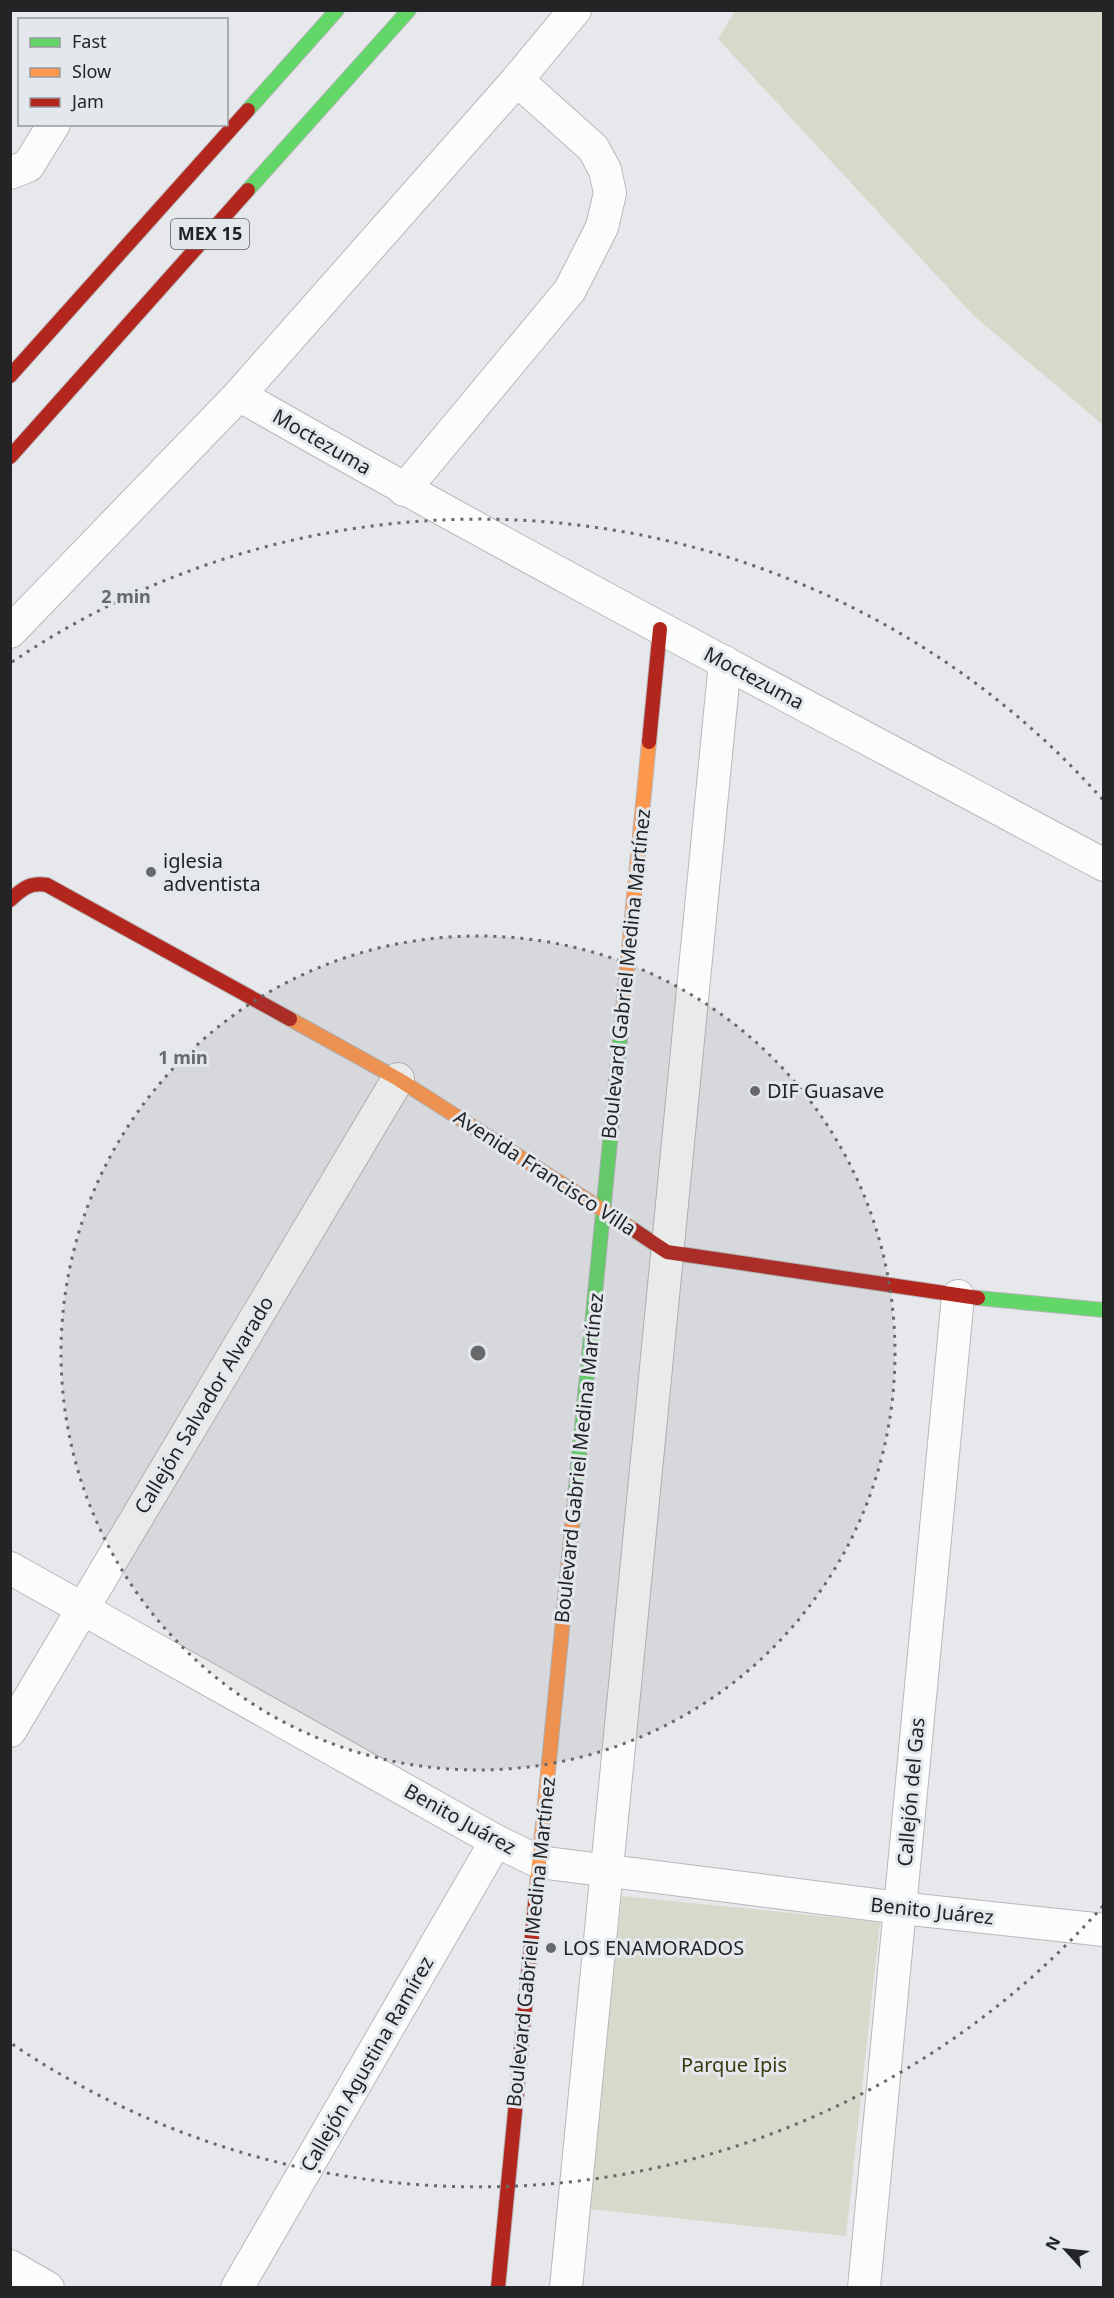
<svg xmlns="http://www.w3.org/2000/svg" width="1114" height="2298" font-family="'Noto Sans',sans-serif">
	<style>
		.park { fill: #d7dacb }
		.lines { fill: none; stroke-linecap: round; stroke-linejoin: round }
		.street-casing { stroke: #b7b8bb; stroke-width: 34 }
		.fast-casing { stroke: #b7b8bb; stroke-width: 16 }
		.slow-casing { stroke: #b7b8bb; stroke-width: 16 }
		.jam-casing { stroke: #b7b8bb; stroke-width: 16 }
		.street { stroke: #fbfcfc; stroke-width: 32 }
		.fast { stroke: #63d668; stroke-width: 14 }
		.slow { stroke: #ff974d; stroke-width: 14 }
		.jam { stroke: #b3261e; stroke-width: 14 }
		.ring { fill: none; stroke: #67696b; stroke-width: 3; stroke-dasharray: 3 6 }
		.poi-dot { fill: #67696b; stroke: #e4e8ed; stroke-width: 2 }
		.labels { text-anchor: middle; stroke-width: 6; stroke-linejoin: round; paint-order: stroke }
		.shield { fill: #e4e8ed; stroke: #5d5f62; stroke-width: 1.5 }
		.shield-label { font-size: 18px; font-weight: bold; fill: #232426 }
		.street-label { font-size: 20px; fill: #232426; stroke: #e4e8ed }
		.poi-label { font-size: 20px; fill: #232426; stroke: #e4e8ed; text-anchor: start }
		.park-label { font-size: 20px; fill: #373a0d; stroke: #e4e8ed }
		.centre { fill: #67696b; stroke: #e4e8ed; stroke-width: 3 }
		.ring-label { font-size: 18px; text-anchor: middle; font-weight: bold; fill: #67696b; stroke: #e4e8ed; stroke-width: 6; stroke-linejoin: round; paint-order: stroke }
	</style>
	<rect width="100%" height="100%" fill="#e6e8eb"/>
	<g class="park">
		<polygon points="735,11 1103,11 1103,425 974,316 718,39"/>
		<polygon points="622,1896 880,1922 846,2236 589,2209"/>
	</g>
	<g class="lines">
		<g class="street-casing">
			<g id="street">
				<polyline points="10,173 28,166 54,124"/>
				<path d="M239 395C524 558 814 710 1104 865"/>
				<polyline points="404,490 570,290 602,227 610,193 605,170 593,148 517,80"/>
				<polyline points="10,632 239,395 517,80 575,10"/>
				<polyline points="10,1568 496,1841 539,1862 900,1908 1104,1930"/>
				<polyline points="10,1731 398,1079"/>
				<polyline points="10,2266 48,2288"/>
				<polyline points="237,2288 496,1841"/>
				<polyline points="566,2288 725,662"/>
				<polyline points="864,2288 958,1296"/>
			</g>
		</g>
		<g class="fast-casing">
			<g id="fast">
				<polyline points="248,110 337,10"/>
				<polyline points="248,190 409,10"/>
				<polyline points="978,1298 1104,1310"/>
				<polyline points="575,1497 622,1020"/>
			</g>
		</g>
		<g class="slow-casing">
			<g id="slow">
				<polyline points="290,1019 398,1079 634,1230"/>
				<polyline points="622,1020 649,742"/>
				<polyline points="536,1894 575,1497"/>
			</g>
		</g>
		<g class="jam-casing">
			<g id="jam">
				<polyline points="10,376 248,110"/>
				<polyline points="10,457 248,190"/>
				<polyline points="649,742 660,629"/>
				<path d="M10 900C22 889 30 882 47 885L290 1019"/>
				<polyline points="634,1230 667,1252 978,1298"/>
				<polyline points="498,2288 536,1894"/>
			</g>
		</g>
		<use href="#street" class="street"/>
		<use href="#fast" class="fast"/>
		<use href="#slow" class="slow"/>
		<use href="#jam" class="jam"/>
	</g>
	<circle cx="478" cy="1353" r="417" fill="#67696b" fill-opacity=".12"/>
	<g class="ring">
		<circle cx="478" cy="1353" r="417"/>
		<path d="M1103 1906A834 834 0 0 1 12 2044M12 662A834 834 0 0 1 1103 800"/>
	</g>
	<g class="poi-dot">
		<circle cx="151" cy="872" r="6"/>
		<circle cx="755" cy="1091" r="6"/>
		<circle cx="551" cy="1948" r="6"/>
	</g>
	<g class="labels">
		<rect class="shield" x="171" y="219" width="78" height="30" rx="4.5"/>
		<g class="shield-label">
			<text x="210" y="240">MEX 15</text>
		</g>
		<g class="street-label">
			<text transform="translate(322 442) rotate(30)" y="7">Moctezuma</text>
			<text transform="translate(754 678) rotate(28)" y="7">Moctezuma</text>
			<text transform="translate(626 974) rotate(-84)" y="7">Boulevard Gabriel Medina Martínez</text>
			<text transform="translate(545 1173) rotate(33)" y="7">Avenida Francisco Villa</text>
			<text transform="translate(204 1405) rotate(-59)" y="7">Callejón Salvador Alvarado</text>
			<text transform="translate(579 1458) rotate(-84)" y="7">Boulevard Gabriel Medina Martínez</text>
			<text transform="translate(911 1792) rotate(-85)" y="7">Callejón del Gas</text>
			<text transform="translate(460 1819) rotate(29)" y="7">Benito Juárez</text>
			<text transform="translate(932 1911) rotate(6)" y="7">Benito Juárez</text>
			<text transform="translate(531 1942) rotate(-84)" y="7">Boulevard Gabriel Medina Martínez</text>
			<text transform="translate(367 2064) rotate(-60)" y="7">Callejón Agustina Ramírez</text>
		</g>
		<g class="poi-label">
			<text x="163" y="868">iglesia<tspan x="163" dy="23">adventista</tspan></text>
			<text x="767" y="1098">DIF Guasave</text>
			<text x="563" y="1955">LOS ENAMORADOS</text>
		</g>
		<g class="park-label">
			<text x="734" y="2072">Parque Ipis</text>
		</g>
	</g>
	<circle cx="478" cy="1353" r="9" class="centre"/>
	<g class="ring-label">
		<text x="126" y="603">2 min</text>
		<text x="183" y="1064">1 min</text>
	</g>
	<rect width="1114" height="2298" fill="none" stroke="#232426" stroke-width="24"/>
	<rect x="18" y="18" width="210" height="108" fill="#e4e8ed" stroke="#979a9d" stroke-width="1.5"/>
	<rect x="30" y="38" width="30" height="9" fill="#63d668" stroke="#979a9d" stroke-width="1.5"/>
	<text x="72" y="48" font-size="18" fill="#232426">Fast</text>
	<rect x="30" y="68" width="30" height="9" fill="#ff974d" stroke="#979a9d" stroke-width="1.5"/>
	<text x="72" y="78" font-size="18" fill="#232426">Slow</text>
	<rect x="30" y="98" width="30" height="9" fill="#b3261e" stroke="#979a9d" stroke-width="1.5"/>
	<text x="72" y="108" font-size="18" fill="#232426">Jam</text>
	<g transform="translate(1066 2250) rotate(297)" stroke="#e4e8ed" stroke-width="4.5" paint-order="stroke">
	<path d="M0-4.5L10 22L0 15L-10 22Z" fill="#232426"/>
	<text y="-9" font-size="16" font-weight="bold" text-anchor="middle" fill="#232426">N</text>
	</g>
</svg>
